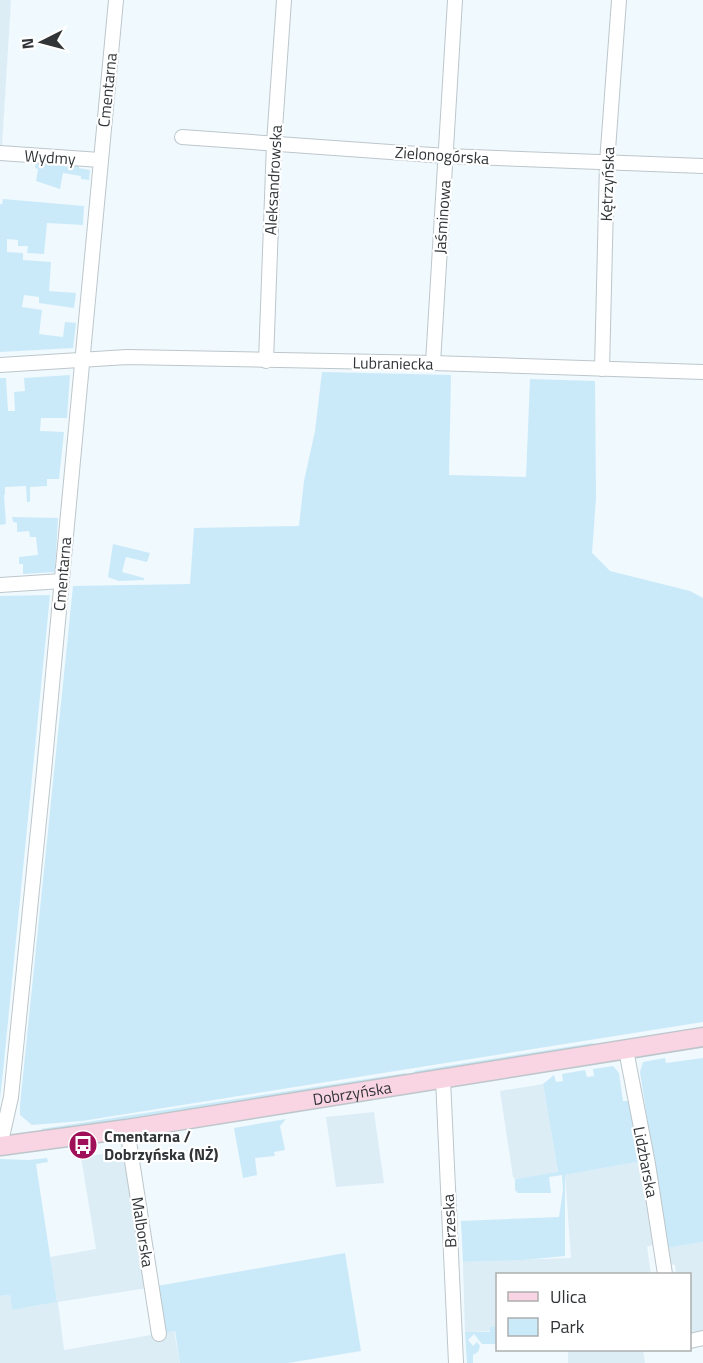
<svg xmlns="http://www.w3.org/2000/svg" width="703" height="1363" font-family="'Titillium Web',sans-serif">
	<style>
		.built { fill: #dcedf6 }
		.green { fill: #cbeaf9 }
		.lines { fill: none; stroke-linecap: round; stroke-linejoin: round }
		.street-casing { stroke: #bdc7cb; stroke-width: 16 }
		.secondary-casing { stroke: #bdc7cb; stroke-width: 21 }
		.street { stroke: #fff; stroke-width: 14 }
		.secondary { stroke: #f9d4e2; stroke-width: 18 }
		.labels { text-anchor: middle; stroke-width: 4.5; stroke-linejoin: round; paint-order: stroke }
		.street-label { font-size: 16px; fill: #313537; stroke: #fff }
		.poi-label { font-size: 16px; font-weight: bold; fill: #313537; stroke: #fff; text-anchor: start }
	</style>
	<rect width="100%" height="100%" fill="#eff9fe"/>
	<g class="built">
		<polygon points="0,0 11,0 2,145 0,145"/>
		<polygon points="543,1084 558,1173 515,1179 513,1177 500,1091"/>
		<polygon points="374,1112 384,1183 336,1187 326,1117"/>
		<polygon points="125,1151 147,1288 58,1302 64,1350 174,1331 180,1363 0,1363 0,1296 10,1295 12,1310 57,1302 50,1257 96,1249 81,1157"/>
		<polygon points="642,1161 655,1244 647,1247 651,1274 498,1274 497,1331 465,1332 463,1262 571,1258 565,1175"/>
		<polygon points="703,1242 703,1333 690,1335 690,1274 676,1274 675,1265 669,1264 667,1248"/>
		<polygon points="568,1350 643,1350 645,1363 568,1363"/>
	</g>
	<g class="green">
		<polygon points="36,160 79,164 79,168 90,170 89,180 81,179 81,176 63,173 60,189 36,181 38,169 35,168"/>
		<polygon points="3,199 84,206 83,225 47,223 44,254 27,253 28,246 18,246 18,240 7,239 7,252 23,253 23,260 51,262 49,291 76,293 74,308 39,303 39,297 24,295 22,307 42,310 39,334 63,337 65,322 76,323 73,348 0,352 0,204 2,204"/>
		<polygon points="322,372 451,375 449,475 526,477 530,379 595,381 596,498 592,553 610,571 690,591 703,598 703,1022 82,1121 32,1125 20,1115 20,1105 73,586 190,584 194,528 299,526 304,481 315,431"/>
		<polygon points="70,375 67,418 41,418 40,431 64,432 59,479 47,479 47,486 30,487 30,502 27,502 26,486 5,487 5,494 4,495 6,524 0,525 0,378 6,378 8,411 15,411 14,392 25,391 24,378"/>
		<polygon points="12,517 58,518 55,572 23,574 23,564 19,564 19,557 38,555 36,537 30,537 29,531 17,532 17,523 13,522"/>
		<polygon points="113,544 150,553 147,562 126,557 122,572 144,578 144,580 119,581 108,577"/>
		<polygon points="50,595 4,1062 0,1099 0,596"/>
		<polygon points="593,1043 593,1047 414,1074 415,1071"/>
		<polygon points="665,1058 666,1063 703,1058 703,1242 667,1248 640,1072 643,1062"/>
		<polygon points="613,1066 619,1073 623,1101 628,1101 642,1161 565,1175 565,1256 524,1260 463,1262 461,1221 559,1217 563,1190 562,1175 549,1177 551,1193 518,1193 515,1190 515,1179 558,1172 543,1084 554,1075 556,1082 563,1081 562,1074 585,1070 587,1077 594,1076 593,1069"/>
		<polygon points="406,1073 406,1077 42,1134 41,1129"/>
		<polygon points="286,1119 280,1126 285,1150 274,1152 275,1156 255,1158 257,1175 243,1178 234,1128"/>
		<polygon points="47,1158 48,1162 36,1164 57,1302 12,1310 10,1295 0,1296 0,1159 29,1160"/>
		<polygon points="345,1253 361,1351 288,1363 180,1363 175,1331 163,1333 157,1286"/>
		<polygon points="497,1326 497,1344 482,1344 474,1334 468,1340 473,1346 477,1342 480,1346 478,1352 473,1355 473,1363 467,1363 465,1332 490,1332 490,1327"/>
	</g>
	<g class="lines">
		<g class="street-casing">
			<g id="street">
				<polyline points="182,137 446,156 703,166"/>
				<polyline points="0,153 100,160"/>
				<polyline points="266,361 274,143 284,0"/>
				<polyline points="433,363 455,0"/>
				<polyline points="0,365 127,357 433,363 703,372"/>
				<polyline points="602,369 607,163 619,0"/>
				<polyline points="0,585 62,581"/>
				<polyline points="626,1050 648,1164 665,1274"/>
				<polyline points="443,1079 456,1363"/>
				<polyline points="127,1129 159,1334"/>
				<polyline points="0,1146 11,1097 44,771 116,0"/>
				<polyline points="690,1341 703,1338"/>
			</g>
		</g>
		<g class="secondary-casing">
			<g id="secondary">
				<path id="s1" d="M0 1146 127 1129 703 1037"/>
			</g>
		</g>
		<use href="#street" class="street"/>
		<use href="#secondary" class="secondary"/>
	</g>
	<defs>
		<g id="bus-disc" transform="scale(1.5)"><circle r="9.5" fill="#a01058" stroke="#fff"/><path d="M-5-6H5V4H4V6H2V4H-2V6H-4V4H-5ZM-3.5-4V0h7V-4ZM-3.5 1.2v1.5H-2V1.2ZM2 1.2v1.5H3.5V1.2Z" fill="#fff"/></g>
	</defs>
	<g fill-rule="evenodd">
		<use href="#bus-disc" x="83" y="1145"/>
	</g>
	<g class="labels">
		<g class="street-label">
			<text transform="translate(107 90) rotate(-84)" y="6">Cmentarna</text>
			<text transform="translate(442 155) rotate(4)" y="6">Zielonogórska</text>
			<text transform="translate(50 157) rotate(4)" y="6">Wydmy</text>
			<text transform="translate(273 180) rotate(-87)" y="6">Aleksandrowska</text>
			<text transform="translate(607 184) rotate(-88)" y="6">Kętrzyńska</text>
			<text transform="translate(442 217) rotate(-86)" y="6">Jaśminowa</text>
			<text transform="translate(393 363) rotate(1)" y="6">Lubraniecka</text>
			<text transform="translate(62 574) rotate(-85)" y="6">Cmentarna</text>
			<text dy="6" stroke="none"><textPath href="#s1" startOffset="356">Dobrzyńska</textPath></text>
			<text transform="translate(646 1162) rotate(79)" y="6">Lidzbarska</text>
			<text transform="translate(449 1221) rotate(-93)" y="6">Brzeska</text>
			<text transform="translate(143 1232) rotate(81)" y="6">Malborska</text>
		</g>
		<g class="poi-label">
			<text x="104" y="1142">Cmentarna /<tspan x="104" dy="18">Dobrzyńska (NŻ)</tspan></text>
		</g>
	</g>
	<rect x="496" y="1273" width="195" height="78" fill="#ffffff" stroke="#adaeaf" stroke-width="1.5"/>
	<rect x="508" y="1292" width="30" height="9" fill="#f9d4e2" stroke="#adaeaf" stroke-width="1.5"/>
	<text x="550" y="1303" font-size="18" fill="#313537">Ulica</text>
	<rect x="508" y="1318" width="30" height="18" fill="#cbeaf9" stroke="#adaeaf" stroke-width="1.5"/>
	<text x="550" y="1333" font-size="18" fill="#313537">Park</text>
	<g transform="translate(42 42) rotate(264)" stroke="#ffffff" stroke-width="4.5" paint-order="stroke">
	<path d="M0-4.5L10 22L0 15L-10 22Z" fill="#313537"/>
	<text y="-9" font-size="16" font-weight="bold" text-anchor="middle" fill="#313537">N</text>
	</g>
</svg>
